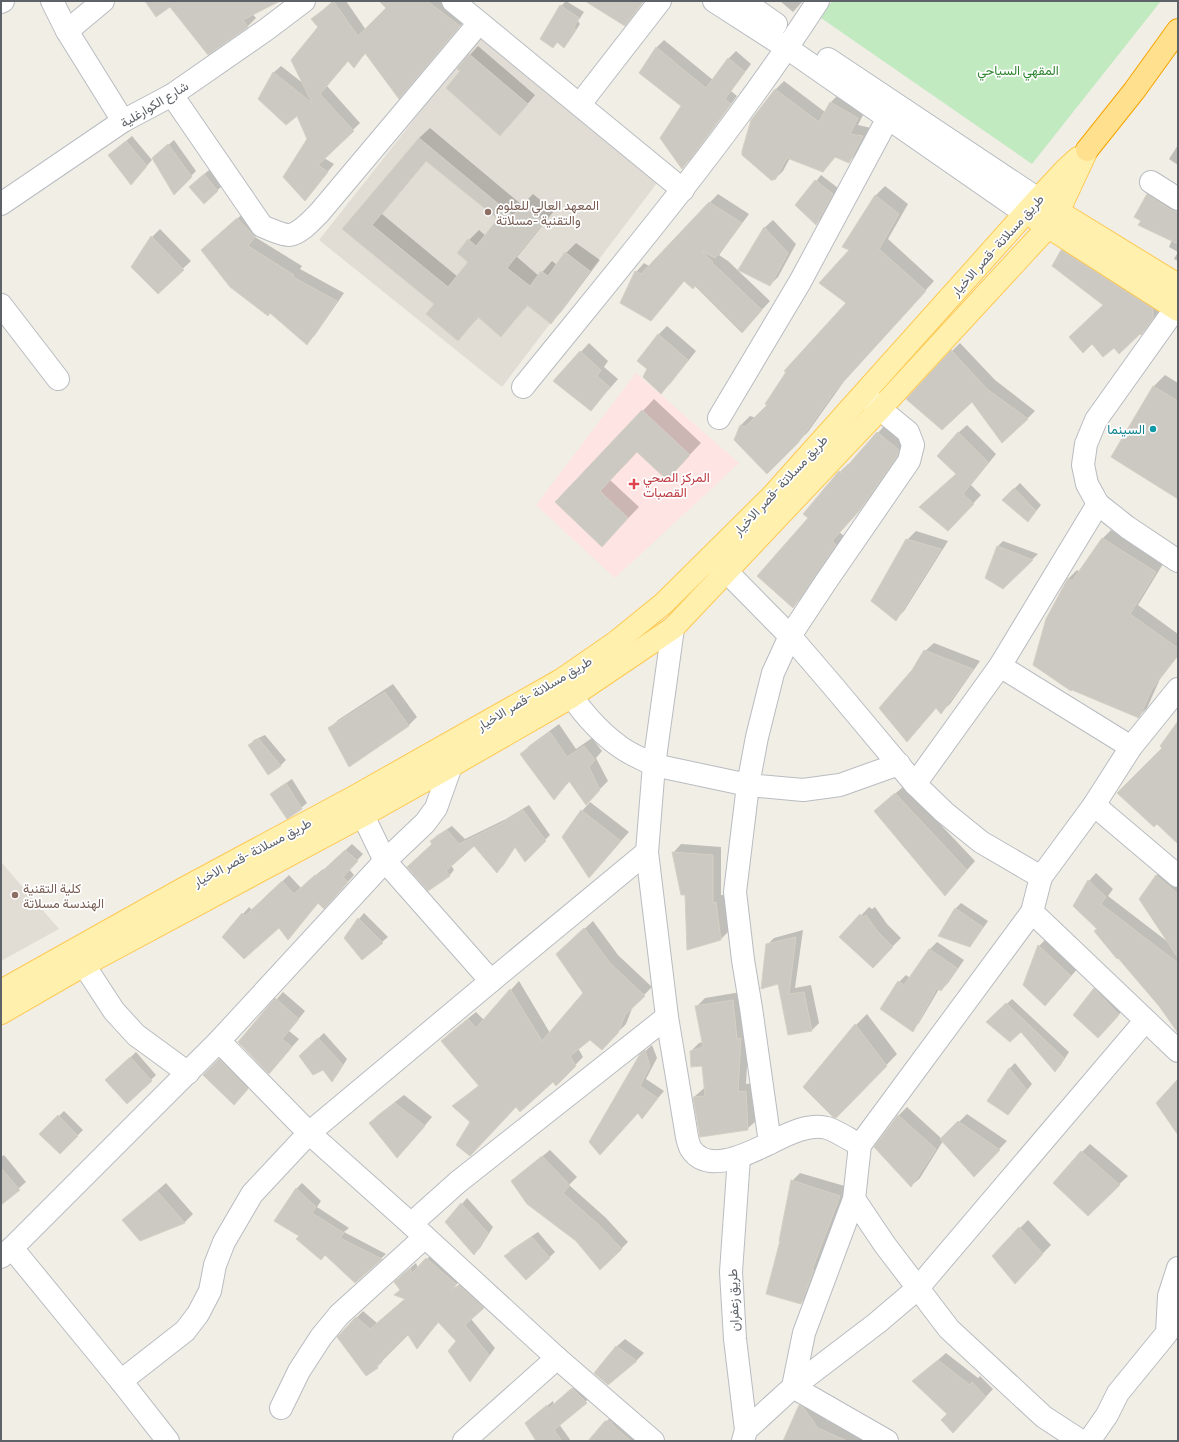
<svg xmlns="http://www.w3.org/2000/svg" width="1179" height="1442" font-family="Manrope,Vazirmatn,sans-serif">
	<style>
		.education { fill: #e1ddd5 }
		.medical { fill: #fee4e2 }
		.green { fill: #c2eac1 }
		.shadow { fill: #0003; fill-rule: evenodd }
		.building { fill: #ccc9c3; stroke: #d6d0c4; fill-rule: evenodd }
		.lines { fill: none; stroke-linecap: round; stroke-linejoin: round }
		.minor-casing { stroke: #b8bcc1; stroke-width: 24 }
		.major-casing { stroke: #fec953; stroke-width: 24 }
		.highway-casing { stroke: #f7a400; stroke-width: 24 }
		.minor { stroke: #fff; stroke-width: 22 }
		.major { stroke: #fff0ad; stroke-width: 22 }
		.highway { stroke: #ffe08f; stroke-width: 22 }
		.education-dot { fill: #8d6e63; stroke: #fff; stroke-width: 1.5 }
		.culture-dot { fill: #0f9aa8; stroke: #fff; stroke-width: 1.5 }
		.health-dot { fill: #e0444e; stroke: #fff; stroke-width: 1.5 }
		.labels { text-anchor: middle; stroke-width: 3.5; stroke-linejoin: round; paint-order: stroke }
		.park-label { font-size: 13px; fill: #2e8630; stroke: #fff }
		.street-label { font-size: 13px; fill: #5d6268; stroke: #fff }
		.education-label { font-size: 13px; fill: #785e54; stroke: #fff; text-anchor: start }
		.culture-label { font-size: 13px; fill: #0d838f; stroke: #fff; text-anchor: end }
		.health-label { font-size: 13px; fill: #be3a42; stroke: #fff; text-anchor: start }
	</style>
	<rect width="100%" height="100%" fill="#f1eee6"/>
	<g class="education">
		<polygon points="480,36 657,183 502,387 319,240"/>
		<polygon points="1,862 59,929 1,961"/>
	</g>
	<polygon class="medical" points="636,373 739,463 615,578 536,505"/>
	<polygon class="green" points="832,1 1161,1 1032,164 821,18"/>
	<g class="shadow">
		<polygon points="146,1 241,1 256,18 248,26 208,54 170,6"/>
		<polygon points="333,1 346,1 366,30 387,8 381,1 443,1 467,18 406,90 366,53 354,66 349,60 327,86 360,123 324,158 334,164 305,200 308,139 297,115 273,73 281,66 304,84 319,27 312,19"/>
		<polygon points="566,1 584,12 578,21 580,24 569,41 563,46 558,42 553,47 561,6"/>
		<polygon points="590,1 644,1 633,16 625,25"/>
		<polygon points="780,1 803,1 793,12"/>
		<polygon points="664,40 713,80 729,58 736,51 751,64 731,91 737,96 690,160 682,167 682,106 640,72 657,47"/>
		<polygon points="478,46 535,95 509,126 458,68"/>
		<polygon points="784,81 825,112 831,102 839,94 866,109 858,125 871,128 857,153 849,162 836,156 823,171 790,158 783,171 775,179 774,178 772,180 752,121 776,89"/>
		<path d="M430 128 522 205 533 194 554 211 517 257 539 276 552 261 557 265 566 253 576 243 600 260 561 312 551 322 528 305 501 336 479 317 458 339 435 304 344 229 419 138ZM427 160 499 219 486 236 479 230 469 240V262L458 277 382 214Z"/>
		<polygon points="132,136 152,160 136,178 109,155"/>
		<polygon points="174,140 196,171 174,194 159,153"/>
		<polygon points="1178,145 1178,165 1169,159"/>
		<polygon points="209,170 223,185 204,203 195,182"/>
		<polygon points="821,175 838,188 821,219 816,224 797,205"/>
		<polygon points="885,186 908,204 888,239 934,281 845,380 808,432 767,472 740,426 750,416 756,418 768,405 848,303 875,196"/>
		<polygon points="1155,188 1178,202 1178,261 1174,259 1178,252 1169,247 1172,240 1148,195"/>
		<polygon points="718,194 749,214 719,255 728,261 770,301 750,323 695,285 684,280 659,311 636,272 644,263 649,266"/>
		<polygon points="246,211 262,228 255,237 302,266 300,269 344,293 315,335 307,344 211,242"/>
		<polygon points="773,220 796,244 778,277 770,285 764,228"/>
		<polygon points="160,229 191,261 158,292 132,266 152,237"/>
		<polygon points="1068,244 1159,311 1148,327 1141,334 1053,266 1062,250"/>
		<polygon points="667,326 696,351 670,384 661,392 649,369 638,361 659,334"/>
		<polygon points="589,343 608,361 604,367 618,379 591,410 555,381"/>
		<polygon points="960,343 995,380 1035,411 1027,419 972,401 952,351"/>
		<polygon points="1165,375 1178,383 1178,497 1154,386"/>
		<polygon points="654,399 701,443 678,467 638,451 610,480 639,507 613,534 557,502"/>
		<polygon points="886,424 905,446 868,500 839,532 844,536 801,598 793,607 810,518 840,472 848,464 849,465"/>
		<polygon points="967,425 996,454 971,485 981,495 957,521 958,433"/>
		<polygon points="1020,483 1041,505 1028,521 1003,500"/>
		<polygon points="1111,530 1163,564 1138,605 1178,634 1178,656 1160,679 1147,708 1138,717 1047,620 1069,578 1077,570 1080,572 1102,539"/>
		<polygon points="916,531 948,541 904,611 896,619 907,540"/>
		<polygon points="1003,541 1038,554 1003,587 997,547"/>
		<polygon points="934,643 980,661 950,704 941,712 937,707 907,740 913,671 925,651"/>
		<polygon points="393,684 417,717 409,725 349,765 330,728 338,720"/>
		<polygon points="559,724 576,749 592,738 602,751 596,758 608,781 586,803 570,781 554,798 521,755 529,746"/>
		<polygon points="265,735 286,760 280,766 249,746 254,740"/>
		<polygon points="292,779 307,803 301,808 271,794 277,789"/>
		<polygon points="904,786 975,861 953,886 875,811"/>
		<polygon points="590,802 629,832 597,868 563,837 582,811"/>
		<polygon points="529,805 550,835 525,860 516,846 503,866 497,871 474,845 451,865 454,870 449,876 428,890 433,844 431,842 436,836 452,826 465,839 506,819"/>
		<polygon points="352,844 363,854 349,869 354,875 331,901 319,902 288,938 279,927 244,958 243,914 249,907 252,910 289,875 301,888 323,869 324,870"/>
		<polygon points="681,844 721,847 721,895 725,895 729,931 721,939 686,894 673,853"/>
		<polygon points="1163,868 1178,881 1178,1032 1160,1006 1098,928 1074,906 1089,881 1096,873 1113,889 1108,896 1168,942 1140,899 1157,875"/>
		<polygon points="961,903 988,921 975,940 969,945 955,909"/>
		<polygon points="869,907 872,909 875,907 887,924 901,938 881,958 841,937"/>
		<polygon points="364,913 388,937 362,959 359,919"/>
		<polygon points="593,921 618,955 652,987 633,1006 626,1024 601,1049 590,1039 578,1048 583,1057 556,1085 553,1080 516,1106 471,1122 454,1106 479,1085 442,1041 450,1033 476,1012 484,1020 519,981 550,1033 584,993 565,947"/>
		<polygon points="803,930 795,988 811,985 819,1023 812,1030 779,983 767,945 774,938"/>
		<polygon points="1047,938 1079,967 1053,997 1024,985 1039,946"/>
		<polygon points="937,942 964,960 948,983 941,990 939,989 919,1023 912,1030 899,982 906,975 910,978 930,949"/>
		<polygon points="1100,984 1124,1009 1104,1031 1095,989"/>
		<polygon points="283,992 305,1011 289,1031 299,1039 269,1073 239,1042"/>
		<polygon points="741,992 749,1030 746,1084 754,1083 756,1121 747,1129 694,1097 703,1089 705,1088 703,1065 691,1051 699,1043 703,1042 696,1007 705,998"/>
		<polygon points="1012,999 1069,1052 1060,1066 1055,1071 1021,1030 993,1017"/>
		<polygon points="867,1014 897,1054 847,1106 804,1087 856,1025"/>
		<polygon points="324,1033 347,1059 337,1075 332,1080 323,1068 305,1051"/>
		<polygon points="652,1045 657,1058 646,1079 664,1091 642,1117 638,1112 641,1055"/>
		<polygon points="136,1052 156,1075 151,1080 112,1075"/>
		<polygon points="225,1054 253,1083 234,1103 205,1075"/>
		<polygon points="1015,1063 1032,1084 1008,1114 988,1100 1010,1068"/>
		<polygon points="404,1095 432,1117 406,1148 370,1123 378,1115"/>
		<polygon points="907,1107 942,1139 967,1114 1007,1141 982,1167 943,1141 920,1178 911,1186 875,1147 899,1115"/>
		<polygon points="64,1111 83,1130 60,1153 41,1134"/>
		<polygon points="1090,1144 1128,1176 1088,1214 1082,1152"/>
		<polygon points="550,1150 577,1177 569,1185 606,1218 628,1242 601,1269 577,1240 512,1181"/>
		<polygon points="4,1155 26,1182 1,1204 1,1157"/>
		<polygon points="800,1173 848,1187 810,1294 801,1303 782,1241 792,1181"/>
		<polygon points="166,1183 193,1214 185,1222 141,1240 123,1220"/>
		<polygon points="302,1183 321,1201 317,1207 349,1228 344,1232 386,1254 355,1282 326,1253 300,1236 296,1189"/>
		<polygon points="467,1198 493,1227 480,1248 474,1254 447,1222"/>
		<polygon points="1028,1220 1051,1245 1023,1274 1020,1228"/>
		<polygon points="538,1232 555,1252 526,1279 506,1256 511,1250"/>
		<polygon points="433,1253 461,1278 454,1288 465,1281 489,1302 471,1319 495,1348 476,1374 470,1380 457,1341 439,1322 417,1347 409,1333 382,1359 383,1361 377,1367 338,1337 363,1311 377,1323 406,1298 401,1289 401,1276 416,1263 418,1268"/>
		<polygon points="625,1339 644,1353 636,1361 616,1347"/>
		<polygon points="946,1353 978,1378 980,1376 993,1389 960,1425 914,1381"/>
		<polygon points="578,1384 591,1397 559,1424 571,1441 538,1441 532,1418 553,1401 554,1405"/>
		<polygon points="808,1397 812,1399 826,1420 873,1441 784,1441 800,1406"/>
		<polygon points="616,1411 653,1441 589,1441"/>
	</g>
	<g class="building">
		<polygon points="145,1 280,1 243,20 248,27 208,55 170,7 156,17"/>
		<polygon points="379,1 427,1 460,26 399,99 365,53 354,68 348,61 320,94 354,131 318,165 328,172 305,201 283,177 307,139 297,116 286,125 258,99 273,72 312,103 291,60 318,27 311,19 334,2 358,36 386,8"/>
		<polygon points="585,1 643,1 625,26"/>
		<polygon points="560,5 579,18 574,27 576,30 564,48 557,42 553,48 540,39"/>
		<polygon points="656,47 706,88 728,58 745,72 725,99 731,104 682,169 660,138 681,106 639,73"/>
		<polygon points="469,54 528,104 500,136 446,88 460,71 457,69"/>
		<polygon points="775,89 819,122 830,102 858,118 850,134 863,136 849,163 835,157 823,172 787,158 775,180 773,179 772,181 742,155 742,151 751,120"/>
		<path d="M419 138 513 216 522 204 544 222 507 268 530 286 541 271 548 276 565 252 590 271 551 324 527 305 501 337 478 317 458 341 426 314 434 304 342 229ZM426 161 498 219 476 246 468 239 457 253 468 262 448 287 372 225Z"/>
		<polygon points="126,141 147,166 131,185 108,155"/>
		<polygon points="168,144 192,177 174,195 152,158"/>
		<polygon points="204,174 218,191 204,204 189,187"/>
		<polygon points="815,180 833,194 816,225 795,205"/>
		<polygon points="1147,194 1171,210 1178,212 1178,244 1138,225 1141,221 1134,217"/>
		<polygon points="875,195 899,214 879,249 926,291 835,391 798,443 767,474 734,440 740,425 745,427 767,405 765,404 786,372 784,371 846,303 819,283 849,250 842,247"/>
		<polygon points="709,202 742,223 715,258 701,251 713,262 712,263 719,269 762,310 742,333 695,286 693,289 684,281 651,321 620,303 635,271 641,274"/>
		<polygon points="237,218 255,237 248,246 294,275 293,277 337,301 307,345 270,313 268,316 230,287 201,250"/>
		<polygon points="764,227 788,253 770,286 738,270"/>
		<polygon points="151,236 184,270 158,294 131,267"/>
		<polygon points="1061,250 1153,309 1153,319 1141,335 1140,334 1119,354 1114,348 1103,357 1092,344 1083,353 1069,337 1103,305 1052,266"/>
		<polygon points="658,334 688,360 661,394 643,377 647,369 637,361"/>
		<polygon points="951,350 987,389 1028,419 1002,443 972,402 942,430 906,399"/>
		<polygon points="580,351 601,370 597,376 610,387 591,411 553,381"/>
		<polygon points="1153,386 1178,401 1178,499 1111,457"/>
		<polygon points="642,410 690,455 667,480 637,452 600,491 628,518 602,547 555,502"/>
		<polygon points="877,432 899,450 897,456 860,510 832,541 836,545 793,608 757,576 808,518 803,514 839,471 841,473"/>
		<polygon points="958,432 988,462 963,494 974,504 948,531 919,507 956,474 937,456"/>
		<polygon points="1014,488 1036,511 1028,522 1002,500"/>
		<polygon points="1102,538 1156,572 1130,614 1178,648 1178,655 1152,689 1139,718 1072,690 1071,691 1033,665 1046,619 1068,578 1072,581"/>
		<polygon points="906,539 941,549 896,621 871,601"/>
		<polygon points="997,546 1033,560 1003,589 985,578"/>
		<polygon points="924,650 973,669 941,714 936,708 907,742 879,708 912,670"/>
		<polygon points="385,692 409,726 349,767 328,728"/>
		<polygon points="1178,721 1178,844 1157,824 1154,827 1117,793 1162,748 1160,746"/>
		<polygon points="550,732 567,757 584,746 595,760 589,767 600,790 586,805 569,781 554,800 520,754"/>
		<polygon points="259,739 281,766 268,775 248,745"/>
		<polygon points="286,783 302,809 287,819 270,794"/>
		<polygon points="895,793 967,870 945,896 874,811"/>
		<polygon points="523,810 546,841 525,862 515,847 497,873 474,846 446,871 450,876 428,891 407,867 432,844 430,841 447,830 459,844 500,824"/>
		<polygon points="581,810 621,841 589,878 562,837"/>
		<polygon points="345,850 358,861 343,877 348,882 324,909 318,903 288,940 279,928 244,959 222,937 242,913 245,916 282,881 294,894 315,875 317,876"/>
		<polygon points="672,852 713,855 713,903 716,902 721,940 687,950 685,895 681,895"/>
		<polygon points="1156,875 1178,894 1178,958 1139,899"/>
		<polygon points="1088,880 1106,897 1101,904 1178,963 1178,1033 1159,1006 1118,958 1117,959 1094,931 1097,929 1073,906"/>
		<polygon points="955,908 983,927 970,947 938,936"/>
		<polygon points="860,914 863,917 866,915 878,932 893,947 873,968 839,937"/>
		<polygon points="358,918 383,943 362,960 344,938"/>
		<polygon points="584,928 610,963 645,996 625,1015 618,1033 602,1050 590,1040 570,1056 576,1066 556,1086 553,1082 520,1112 516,1107 470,1156 456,1145 470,1122 452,1106 479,1086 441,1041 468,1019 476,1028 510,989 542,1041 583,993 556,954"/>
		<polygon points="796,937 789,994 804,992 812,1031 788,1035 778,984 761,989 766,944"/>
		<polygon points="1038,945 1071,976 1045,1006 1023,985"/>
		<polygon points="929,949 957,968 941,991 937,988 913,1032 880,1009 898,981 904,985"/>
		<polygon points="1094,988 1119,1015 1098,1038 1073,1015"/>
		<polygon points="275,998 299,1019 282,1039 292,1047 269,1074 238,1042"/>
		<polygon points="733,1000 737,1039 741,1038 738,1092 746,1091 748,1130 700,1137 693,1097 705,1096 702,1066 691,1067 690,1051 703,1047 695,1006"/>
		<polygon points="1006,1003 1064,1058 1055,1072 1021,1032 1010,1042 986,1022"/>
		<polygon points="855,1024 887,1066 836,1118 833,1117 803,1087"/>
		<polygon points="318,1038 343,1065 332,1082 323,1070 313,1075 299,1056"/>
		<polygon points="645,1050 650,1066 640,1086 658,1098 642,1119 638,1113 600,1155 589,1142 640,1054"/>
		<polygon points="130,1057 152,1081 127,1104 105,1080"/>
		<polygon points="219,1059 248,1089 234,1105 203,1075"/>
		<polygon points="1009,1068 1027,1090 1008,1115 987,1101"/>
		<polygon points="1178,1079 1178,1135 1156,1103"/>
		<polygon points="395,1103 425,1126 397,1158 369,1123"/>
		<polygon points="58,1115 78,1136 60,1154 39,1134"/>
		<polygon points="898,1115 936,1149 911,1187 874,1147"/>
		<polygon points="958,1121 1000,1150 974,1177 940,1139"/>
		<polygon points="1081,1151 1120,1185 1088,1216 1053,1183"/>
		<polygon points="542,1156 570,1185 563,1193 599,1225 622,1249 600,1270 576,1241 527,1204 511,1181"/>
		<polygon points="1,1168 20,1190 1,1205"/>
		<polygon points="791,1180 840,1196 812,1270 814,1270 801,1304 766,1294 780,1241 779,1241"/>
		<polygon points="296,1188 316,1207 312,1213 344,1233 340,1238 382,1259 355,1283 325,1255 321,1260 296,1239 299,1236 274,1221"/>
		<polygon points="157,1191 185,1223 140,1241 122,1220"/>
		<polygon points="461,1203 488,1233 474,1255 445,1222"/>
		<polygon points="1019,1227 1043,1254 1015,1284 992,1256"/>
		<polygon points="532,1237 550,1258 526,1280 504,1256"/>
		<polygon points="426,1258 456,1284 451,1291 459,1286 461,1287 484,1308 465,1325 489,1355 470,1382 448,1351 456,1341 438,1322 417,1349 408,1335 377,1366 378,1368 366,1376 337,1337 356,1317 370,1329 405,1299 394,1295 400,1290 394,1282 410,1268 412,1273"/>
		<polygon points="616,1346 637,1361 608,1385 594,1373"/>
		<polygon points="938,1360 970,1385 972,1382 986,1397 953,1433 941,1420 947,1414 912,1381"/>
		<polygon points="572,1388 587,1403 554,1430 562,1441 536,1441 525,1423 547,1405 548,1409"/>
		<polygon points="799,1405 803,1407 818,1428 847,1441 783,1441"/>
		<polygon points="605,1421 610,1421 615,1427 631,1441 588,1441"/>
	</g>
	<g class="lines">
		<g class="minor-casing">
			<g id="minor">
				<polyline points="52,1 67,31 123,121"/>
				<polyline points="453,1 683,190"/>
				<polyline points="714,1 787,48 1026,214"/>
				<polyline points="743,1 776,24"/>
				<polyline points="1,2 3,1"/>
				<polyline points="67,31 103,1"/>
				<polyline points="828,59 1038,199"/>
				<path d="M172 95 262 226C269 229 282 235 289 235 300 234 313 219 320 212L479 23"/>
				<polyline points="580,104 660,1"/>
				<polyline points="1151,182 1178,199"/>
				<polyline points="1,204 123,121 172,95 267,29 304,1"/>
				<polyline points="1,305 58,379"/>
				<polyline points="1178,305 1096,420 1086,444 1083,465 1087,484 1098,504 1127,527 1178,561"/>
				<path d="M523 387C625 261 730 137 818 1"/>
				<path d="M866 396 880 409 908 432 913 445 909 461 825 583 790 636 773 673 757 737 748 785 735 892 743 960 751 1008 770 1143C749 1153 708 1175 691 1149 689 1146 688 1141 687 1137L667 1017 647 852 654 765 748 785 803 790 840 785 899 764"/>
				<polyline points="719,418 800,282 888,118"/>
				<polyline points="712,559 727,572 790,636 833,686 915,784 944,812 981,842 1041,877"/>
				<polyline points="1000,666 1131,747"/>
				<path d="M561 681C577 706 595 729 619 746 629 754 643 759 654 765L673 628"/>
				<polyline points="915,784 1000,666 1098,504"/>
				<polyline points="355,799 385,861 491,981 647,852"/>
				<polyline points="1094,805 1178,876"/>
				<polyline points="1032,912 1178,1051"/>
				<polyline points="84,965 114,1011 136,1035 188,1073"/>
				<polyline points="219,1041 309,1133 411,1224 557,1358 653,1441"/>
				<path d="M770 1143C786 1135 808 1123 827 1128 835 1130 852 1141 860 1145"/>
				<polyline points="739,1157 731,1272 735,1339 746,1430 743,1441"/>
				<polyline points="854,1199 885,1245 949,1329 1044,1417 1081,1441"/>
				<polyline points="411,1224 458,1182 667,1017"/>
				<polyline points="12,1248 121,1381 168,1441"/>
				<polyline points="1,1257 12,1248 219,1041 385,861 425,823 436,808 451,766"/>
				<polyline points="121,1381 185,1331 198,1314 210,1291 215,1265 224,1242 252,1194 309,1133 491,981"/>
				<polyline points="281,1408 299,1371 321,1337 339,1315 425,1237"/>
				<polyline points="746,1430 793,1387 804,1333 854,1199 860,1145 1032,912 1041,877 1094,805 1131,747 1178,689"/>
				<polyline points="464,1441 557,1358"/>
				<polyline points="887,1441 793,1387 877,1323 917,1289 1145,1021"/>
				<polyline points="1089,1441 1107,1415 1118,1393 1167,1333 1169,1296 1178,1268"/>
			</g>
		</g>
		<g class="major-casing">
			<g id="major">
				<polyline points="1046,204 1178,285"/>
				<polyline points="1036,219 1178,310"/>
				<polyline points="1,991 181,890 354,797 561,680 616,642 664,603 772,496 1038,199 1066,169 1078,158"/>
				<polyline points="1,1013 84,965 362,816 451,766 571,697 673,628 880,409 1048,227 1058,212 1087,150"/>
			</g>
		</g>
		<g class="highway-casing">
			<polyline id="highway" points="1087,150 1134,91 1178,30"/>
		</g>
		<use href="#minor" class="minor"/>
		<use href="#major" class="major"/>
		<use href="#highway" class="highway"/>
	</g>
	<g class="education-dot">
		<circle cx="488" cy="212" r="4"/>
		<circle cx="15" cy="895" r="4"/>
	</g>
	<circle class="culture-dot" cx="1153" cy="429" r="4"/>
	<path class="health-dot" d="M632 478h4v4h4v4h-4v4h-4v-4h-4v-4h4z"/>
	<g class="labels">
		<g class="park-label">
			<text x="1018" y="75">المقهي السياحي</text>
		</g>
		<g class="street-label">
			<text transform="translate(154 104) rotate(-31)" y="5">شارع الكوارغلية</text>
			<text transform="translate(997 245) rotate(-48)" y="5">طريق مسلاتة -قصر الاخيار</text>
			<text transform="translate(780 485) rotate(-47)" y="5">طريق مسلاتة -قصر الاخيار</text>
			<text transform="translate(534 693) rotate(-31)" y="5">طريق مسلاتة -قصر الاخيار</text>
			<text transform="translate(252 852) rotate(-28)" y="5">طريق مسلاتة -قصر الاخيار</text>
			<text transform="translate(733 1300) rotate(-92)" y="5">طريق زعفران</text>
		</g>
		<g class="education-label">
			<text x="496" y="210">المعهد العالي للعلوم<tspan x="496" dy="15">والتقنية -مسلاتة</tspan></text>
			<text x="23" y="893">كلية التقنية<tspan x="23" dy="15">الهندسة مسلاتة</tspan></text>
		</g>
		<g class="culture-label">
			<text x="1145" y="434">السينما</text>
		</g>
		<g class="health-label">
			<text x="643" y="482">المركز الصحي<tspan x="643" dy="15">القصبات</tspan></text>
		</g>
	</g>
	<rect width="1179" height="1442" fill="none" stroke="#5d6268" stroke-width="4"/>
</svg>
